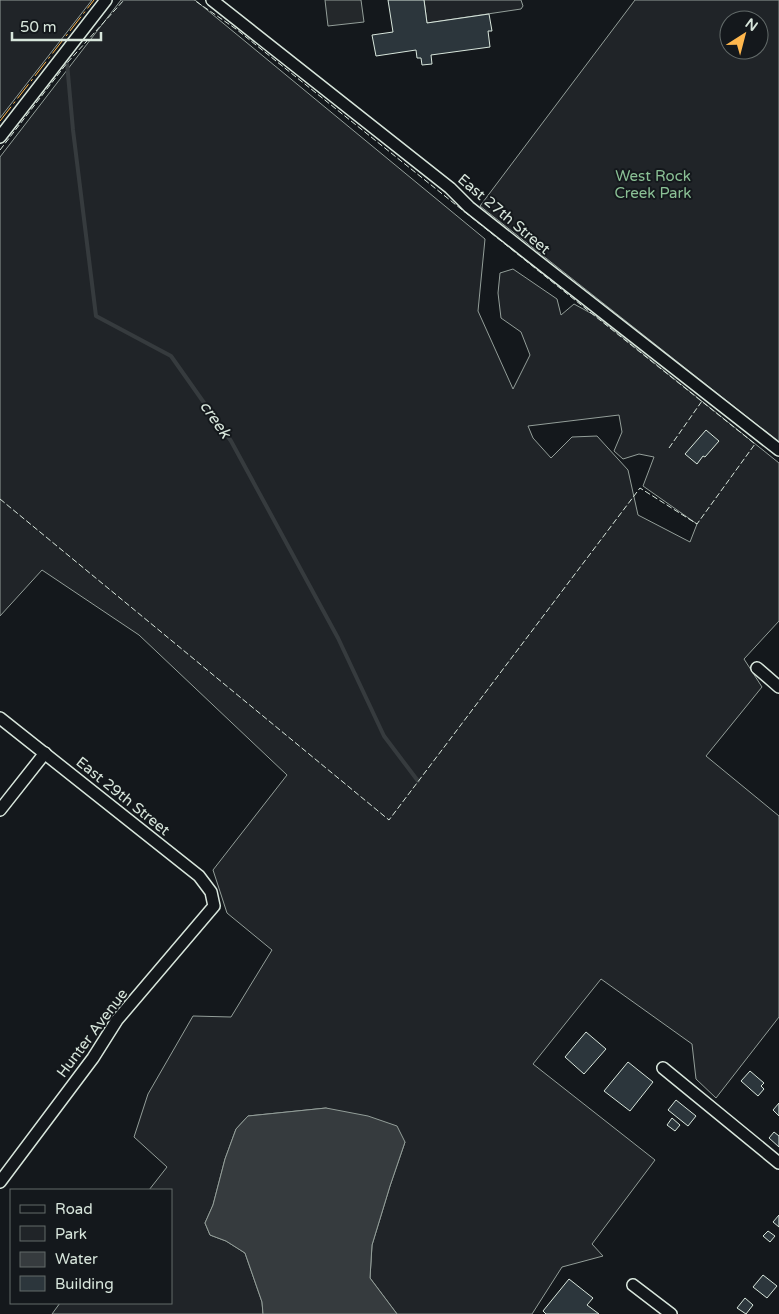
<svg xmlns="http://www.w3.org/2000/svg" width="779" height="1314" font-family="'Varela Round',sans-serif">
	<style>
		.green { fill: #202428; stroke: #939e99; fill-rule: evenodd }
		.parking { fill: #24282b; stroke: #939e99 }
		.water { fill: #363b3e; stroke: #939e99 }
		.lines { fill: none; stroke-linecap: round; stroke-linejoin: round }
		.stream { stroke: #363b3e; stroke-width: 4 }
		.building { fill: #2c363c; stroke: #d8e6dc }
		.street-casing { stroke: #d8e6dc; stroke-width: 14 }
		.street { stroke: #14181c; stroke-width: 11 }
		.fence { stroke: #d8e6dc; stroke-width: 1; stroke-dasharray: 6 2.5; stroke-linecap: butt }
		.power { stroke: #ffb74d; stroke-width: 1; stroke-dasharray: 18 4 2.5 4; stroke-linecap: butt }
		.labels { text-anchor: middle; stroke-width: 4; stroke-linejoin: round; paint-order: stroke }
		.park-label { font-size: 15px; fill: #8ac095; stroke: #14181c }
		.street-label { font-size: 15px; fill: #d8e6dc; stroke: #14181c }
		.water-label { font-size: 16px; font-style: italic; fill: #d8e6dc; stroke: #14181c }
	</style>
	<rect width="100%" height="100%" fill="#14181c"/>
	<g class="green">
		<polygon points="0,0 92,0 0,118"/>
		<path d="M121 0H195L485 239 478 311 513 389 530 355 521 332 501 318 498 293 500 273 513 269 557 299 561 315 574 304 596 316 779 463V621L744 659 762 687 706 756 779 816V1017L716 1098 696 1079 692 1044 601 979 533 1064 655 1160 592 1244 603 1256 562 1267 532 1314H397L370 1278 372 1245 390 1186 405 1142 326 1108 248 1116 236 1129 225 1159 213 1205 205 1223 210 1235 226 1241 245 1253 262 1302 263 1314H52L60 1303H171V1190H149L167 1167 134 1137 148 1094 193 1016 231 1017 272 950 227 913 213 870 287 775 139 635 42 570 0 616V157ZM619 415 622 432 614 451 623 459 639 454 654 457 643 486 697 524 690 542 638 515 628 470 597 436 572 437 551 458 533 438 528 426Z"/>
		<polygon points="424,0 521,0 523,6 521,9 427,23"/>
		<path d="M635 0H779V442L480 206ZM729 20H759V50H729Z"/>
	</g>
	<polygon class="parking" points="325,0 361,0 364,22 328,26"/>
	<polygon class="water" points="326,1108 368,1116 397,1126 405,1142 390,1186 372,1245 370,1278 397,1314 263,1314 262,1302 245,1253 226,1241 210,1235 205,1223 213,1205 225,1159 236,1129 248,1116"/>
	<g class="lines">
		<polyline class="stream" points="67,63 73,130 96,316 171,356 231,441 338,638 384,736 418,781"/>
	</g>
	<g class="building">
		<polygon points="388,0 424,0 427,23 489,14 492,31 488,31 490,47 431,55 432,64 422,65 421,58 417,58 416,50 376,56 372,35 393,32"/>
		<polygon points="706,430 719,441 705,457 703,456 697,464 685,454"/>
		<polygon points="586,1032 606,1049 584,1074 565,1057"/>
		<polygon points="628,1062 653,1082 630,1111 604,1091"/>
		<polygon points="750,1071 764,1083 761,1086 764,1089 758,1096 741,1081"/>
		<polygon points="676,1100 696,1116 688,1126 668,1110"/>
		<polygon points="779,1103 779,1116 773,1110"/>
		<polygon points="672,1118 680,1125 675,1131 667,1125"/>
		<polygon points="774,1132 779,1136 779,1147 769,1138"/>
		<polygon points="779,1215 779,1227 773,1222"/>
		<polygon points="768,1231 775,1236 770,1242 763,1236"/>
		<polygon points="763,1275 777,1286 767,1298 753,1287"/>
		<polygon points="569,1279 593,1298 587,1305 599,1314 546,1314 543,1311"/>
		<polygon points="745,1298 753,1305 746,1314 737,1308"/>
	</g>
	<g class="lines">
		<g class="street-casing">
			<g id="street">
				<polyline points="212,0 450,188 469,207 536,260 779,450"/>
				<polyline points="0,137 106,0"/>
				<polyline points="757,668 779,687"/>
				<polyline points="0,718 199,876 211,892 214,906 117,1020 93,1058 0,1182"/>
				<polyline points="0,810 45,753"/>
				<polyline points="663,1068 779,1163"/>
				<polyline points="633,1285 671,1314"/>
			</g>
		</g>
		<use href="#street" class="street"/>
		<g class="fence">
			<polyline points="0,150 67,63 124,0"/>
			<polyline points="669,448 702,401"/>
			<polyline points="0,499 389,820 640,488 697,524 755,444 236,29 194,0"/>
		</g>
		<polyline class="power" points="0,121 94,0"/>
	</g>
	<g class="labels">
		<g class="park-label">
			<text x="653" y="181">West Rock<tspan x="653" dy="17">Creek Park</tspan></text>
		</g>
		<g class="street-label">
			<text transform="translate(504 214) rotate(40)" y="5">East 27th Street</text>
			<text transform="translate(123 796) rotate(39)" y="5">East 29th Street</text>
			<text transform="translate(92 1033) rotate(-53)" y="5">Hunter Avenue</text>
		</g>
		<g class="water-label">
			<text transform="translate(216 419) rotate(55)" y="6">creek</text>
		</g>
	</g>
	<rect x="10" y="1189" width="162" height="115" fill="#14181c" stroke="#626a69"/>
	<rect x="20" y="1205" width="25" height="8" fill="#14181c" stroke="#626a69"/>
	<text x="55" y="1214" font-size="15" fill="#d8e6dc">Road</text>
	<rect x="20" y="1226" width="25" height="15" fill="#202428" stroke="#626a69"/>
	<text x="55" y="1239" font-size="15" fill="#d8e6dc">Park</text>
	<rect x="20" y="1252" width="25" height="15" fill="#363b3e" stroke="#626a69"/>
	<text x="55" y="1264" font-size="15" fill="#d8e6dc">Water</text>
	<rect x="20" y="1276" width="25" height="15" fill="#2c363c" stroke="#626a69"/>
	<text x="55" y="1289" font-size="15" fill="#d8e6dc">Building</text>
	<g transform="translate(744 35) rotate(36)"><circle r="24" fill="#14181c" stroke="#626a69"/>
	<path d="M0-4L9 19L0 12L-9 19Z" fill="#ffb74d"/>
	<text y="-8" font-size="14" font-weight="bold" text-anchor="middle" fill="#d8e6dc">N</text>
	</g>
	<path d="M12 32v8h89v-8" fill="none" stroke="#d8e6dc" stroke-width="2.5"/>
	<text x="20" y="32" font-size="15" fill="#d8e6dc" stroke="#14181c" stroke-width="4" paint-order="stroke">50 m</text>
</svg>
